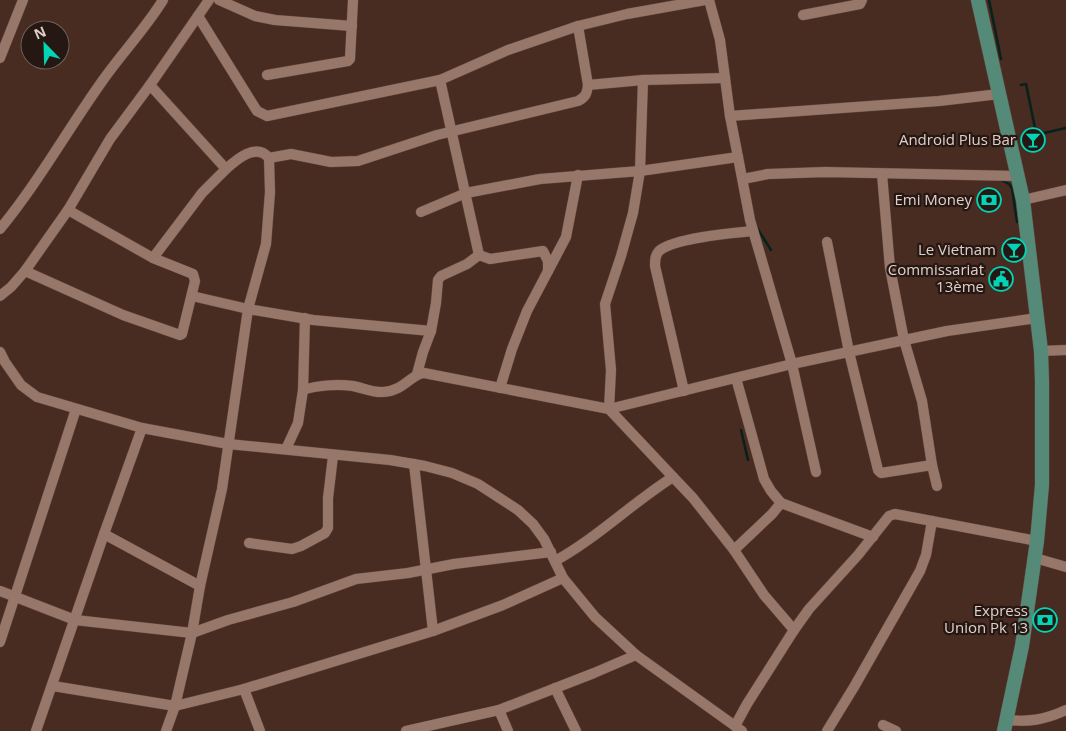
<svg xmlns="http://www.w3.org/2000/svg" width="1066" height="731" font-family="'Open Sans',sans-serif">
	<style>
		.lines { fill: none; stroke-linecap: round; stroke-linejoin: round }
		.stream { stroke: #07211c; stroke-width: 2.5 }
		.minor-casing { stroke: #5f473f; stroke-width: 11 }
		.major-casing { stroke: #5f473f; stroke-width: 15 }
		.minor { stroke: #98776b; stroke-width: 10 }
		.major { stroke: #558978; stroke-width: 14 }
		.labels { text-anchor: middle; stroke-width: 4.5; stroke-linejoin: round; paint-order: stroke }
		.poi-label { font-size: 15px; fill: #e1cec8; stroke: #251813; text-anchor: end }
	</style>
	<rect width="100%" height="100%" fill="#482b21"/>
	<g class="lines">
		<g class="stream">
			<polyline points="989,0 1001,59"/>
			<polyline points="1021,85 1026,84 1035,128 1044,133 1066,128"/>
			<polyline points="1001,180 1009,184 1012,188 1017,222"/>
			<polyline points="757,228 771,250"/>
			<polyline points="741,430 748,460"/>
		</g>
		<g class="minor-casing">
			<g id="minor">
				<polyline points="219,0 255,16 275,20 352,26"/>
				<polyline points="803,15 860,4 862,0"/>
				<polyline points="198,16 257,111 267,116 440,80 508,50 578,26 627,14 705,0"/>
				<polyline points="0,58 23,0"/>
				<polyline points="267,75 348,61 350,59 353,0"/>
				<polyline points="440,80 479,255"/>
				<polyline points="643,80 640,171 633,213 621,256 605,304 611,370 609,409 673,477"/>
				<polyline points="150,85 226,169 202,193 153,258"/>
				<polyline points="588,85 643,80 725,78"/>
				<polyline points="730,116 939,101 999,94"/>
				<polyline points="738,157 750,220 792,364 816,472"/>
				<path d="M269 158 291 154 331 162 358 161 437 135 578 101C586 97 587 93 588 85L578 26"/>
				<polyline points="882,174 890,268 904,340 922,401 932,465"/>
				<polyline points="743,179 768,174 825,172 1017,176"/>
				<polyline points="1023,200 1066,190"/>
				<polyline points="421,212 466,193 540,179 640,171 738,157 730,116 720,40 709,0"/>
				<path d="M0 229C38 183 68 129 103 80 122 53 145 29 163 0"/>
				<polyline points="827,242 849,352 878,470 881,473 932,465 937,486"/>
				<polyline points="479,255 490,259 543,251 548,261 548,271"/>
				<polyline points="25,271 123,315 180,335 182,334 195,281 193,274 153,258 68,210"/>
				<polyline points="0,296 11,287 25,271 68,210 110,139 150,85 209,0"/>
				<polyline points="192,296 248,309 313,320 431,331"/>
				<polyline points="1041,351 1066,350"/>
				<polyline points="0,352 5,362 21,385 37,397 142,428 228,444 390,460 425,466 452,473 478,484 518,510 533,524 544,539 563,578 595,617 636,655 742,731"/>
				<polyline points="417,374 423,352 431,331 436,303 438,280 441,276 467,264 479,255"/>
				<polyline points="500,388 512,349 527,311 566,237 578,175"/>
				<polyline points="303,390 305,318"/>
				<path d="M684 391 655 266C655 260 655 255 659 251 674 238 732 233 753 231"/>
				<path d="M286 449 298 423 303 390C318 385 338 384 353 386 363 388 374 393 383 392 404 391 411 374 424 373L609 409 792 364 947 331 1037 318"/>
				<polyline points="414,464 433,631"/>
				<polyline points="781,503 873,537"/>
				<polyline points="104,534 200,586"/>
				<polyline points="249,543 292,549 301,546 325,533 328,528 328,498 333,456"/>
				<polyline points="734,550 772,514 781,503 771,491 764,479 736,378"/>
				<polyline points="1035,558 1066,567"/>
				<path d="M555 561C597 538 632 503 673 477L693 498 734 550 764 595 794 630"/>
				<polyline points="0,591 75,620 192,633 228,620 293,602 356,579 408,573 454,564 551,552"/>
				<polyline points="0,642 76,409"/>
				<polyline points="53,686 175,706 244,689 433,631 503,605 563,578"/>
				<polyline points="555,688 576,731"/>
				<polyline points="244,689 260,731"/>
				<polyline points="499,710 508,731"/>
				<path d="M1007 720C1030 722 1044 720 1066 710"/>
				<polyline points="883,725 896,731"/>
				<polyline points="735,726 747,704 794,630 809,609 858,555 889,516 895,514 1037,541"/>
				<polyline points="36,731 104,534 142,428"/>
				<path d="M166 731 175 706 192 633 200 586 222 489 248 309 266 244 270 192 269 158C256 142 236 160 226 169"/>
				<polyline points="406,731 499,710 594,673 636,655"/>
				<polyline points="827,731 854,687 920,571 926,555 932,521"/>
			</g>
		</g>
		<g class="major-casing">
			<polyline id="major" points="978,0 1023,200 1041,351 1042,381 1042,485 1037,541 1022,646 1004,731"/>
		</g>
		<use href="#minor" class="minor"/>
		<use href="#major" class="major"/>
	</g>
	<defs>
		<g id="bar-ring" transform="scale(1.25)"><circle r="9.5" fill="#251813" stroke="#02d5b6" stroke-width="1.5"/><path d="M-6-5H6L.8 .8V4.5H3.5V6h-7V4.5H-.8V.8Z" fill="#02d5b6"/></g>
		<g id="bank-ring" transform="scale(1.25)"><circle r="9.5" fill="#251813" stroke="#02d5b6" stroke-width="1.5"/><path d="M-6-4H6V4H-6ZM0-2.3a2.3 2.3 0 1 0 0 4.6a2.3 2.3 0 1 0 0-4.6Z" fill="#02d5b6"/></g>
		<g id="civic-ring" transform="scale(1.25)"><circle r="9.5" fill="#251813" stroke="#02d5b6" stroke-width="1.5"/><path d="M-.6-6.5H3V-4.5H.6V-3L4-1V1h2V6H-6V1h2V-1L-.6-3ZM-1.2 2.5V6h2.4V2.5Z" fill="#02d5b6"/></g>
	</defs>
	<g fill-rule="evenodd">
		<use href="#bar-ring" x="1033" y="140"/>
		<use href="#bank-ring" x="989" y="200"/>
		<use href="#bar-ring" x="1014" y="250"/>
		<use href="#civic-ring" x="1001" y="279"/>
		<use href="#bank-ring" x="1045" y="620"/>
	</g>
	<g class="labels">
		<g class="poi-label">
			<text x="1016" y="145">Android Plus Bar</text>
			<text x="972" y="205">Emi Money</text>
			<text x="996" y="255">Le Vietnam</text>
			<text x="984" y="275">Commissariat<tspan x="984" dy="17">13ème</tspan></text>
			<text x="1028" y="616">Express<tspan x="1028" dy="17">Union Pk 13</tspan></text>
		</g>
	</g>
	<g transform="translate(45 45) rotate(337)"><circle r="24" fill="#251813" stroke="#70615b"/>
	<path d="M0-4L9 19L0 12L-9 19Z" fill="#02d5b6"/>
	<text y="-8" font-size="14" font-weight="bold" text-anchor="middle" fill="#e1cec8">N</text>
	</g>
</svg>
